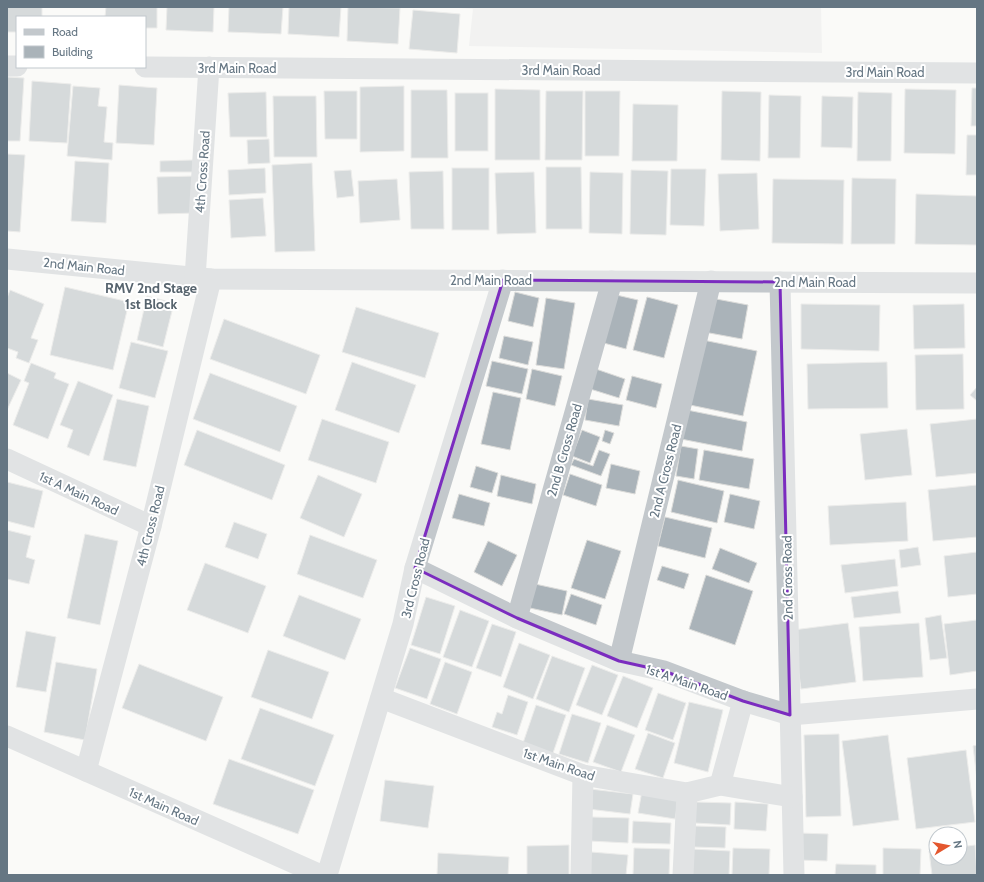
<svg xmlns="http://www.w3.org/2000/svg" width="984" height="882" font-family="Cabin,sans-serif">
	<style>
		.built { fill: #e8e9e9 }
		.building { fill: #aab3b9; stroke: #dcdcda }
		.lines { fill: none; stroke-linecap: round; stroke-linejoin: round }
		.street { stroke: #c3c8cc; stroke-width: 21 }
		.marked { fill: none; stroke: #7b2cbf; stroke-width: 3; stroke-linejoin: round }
		.labels { text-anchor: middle; stroke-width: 4; stroke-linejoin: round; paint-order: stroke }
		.street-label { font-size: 13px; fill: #657683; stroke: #fff }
		.neighbourhood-label { font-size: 14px; font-weight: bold; fill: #57646e; stroke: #fff }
	</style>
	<rect width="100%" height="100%" fill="#fafaf8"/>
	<polygon class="built" points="443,7 821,7 822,53 469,46 473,9"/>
	<g class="building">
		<polygon points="7,7 42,7 42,17 17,17 17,32 7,32"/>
		<polygon points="106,7 157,7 157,28 145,28 145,17 105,17"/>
		<polygon points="167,7 214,7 213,32 166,30"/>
		<polygon points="229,7 283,7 281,34 228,32"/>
		<polygon points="289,7 341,7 339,37 288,34"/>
		<polygon points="348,7 400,8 398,44 347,41"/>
		<polygon points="413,10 460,14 457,53 409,49"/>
		<polygon points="7,77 24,78 20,141 7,141"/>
		<polygon points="32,81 71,84 67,143 29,141"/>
		<polygon points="119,85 157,88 154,145 116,143"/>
		<polygon points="73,86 100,88 98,106 107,107 104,142 113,143 112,160 67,156"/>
		<polygon points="404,86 404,151 360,152 360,87"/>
		<polygon points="972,88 977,88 977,126 971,126"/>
		<polygon points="495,89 540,90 540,160 495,160"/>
		<polygon points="905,89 956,90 955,154 904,153"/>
		<polygon points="411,90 447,90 448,158 411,158"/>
		<polygon points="324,91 357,91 357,139 325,139"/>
		<polygon points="546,91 583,91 582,160 545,160"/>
		<polygon points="585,91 620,91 619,156 585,156"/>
		<polygon points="722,91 761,92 760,161 721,160"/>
		<polygon points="266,92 267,137 230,137 228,93"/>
		<polygon points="858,92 892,93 891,161 857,161"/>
		<rect x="455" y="93" width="33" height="58"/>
		<polygon points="769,95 801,96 800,158 768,158"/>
		<polygon points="273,96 316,96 317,157 274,157"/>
		<polygon points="822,96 853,97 852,148 821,147"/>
		<polygon points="633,104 678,105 677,161 632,161"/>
		<polygon points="967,135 977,135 977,175 966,175"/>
		<polygon points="269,139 270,163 248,164 247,140"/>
		<polygon points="7,154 25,155 20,232 7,231"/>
		<polygon points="193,160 193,172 160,172 160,161"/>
		<polygon points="75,161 109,163 106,223 71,221"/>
		<polygon points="312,163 315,251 275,252 272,165"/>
		<polygon points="546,167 581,167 582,229 546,229"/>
		<polygon points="265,168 266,193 229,195 228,170"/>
		<rect x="452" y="168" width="37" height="62"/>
		<polygon points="671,169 706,169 704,226 670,225"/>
		<polygon points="351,170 354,196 337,198 334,171"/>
		<polygon points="631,170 668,171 666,235 630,234"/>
		<polygon points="443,171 444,229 411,229 409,172"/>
		<polygon points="534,172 536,233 497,234 495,173"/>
		<polygon points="590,172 623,173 622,234 589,233"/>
		<polygon points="757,173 759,229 720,231 718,174"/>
		<polygon points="195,176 197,213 158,214 157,177"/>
		<polygon points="852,178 896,179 895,244 851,244"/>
		<polygon points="397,179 400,220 360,223 358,181"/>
		<polygon points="773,179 844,180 843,244 772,243"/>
		<polygon points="916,194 977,196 977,245 915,244"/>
		<polygon points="263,198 266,236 231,238 229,200"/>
		<polygon points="65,287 129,302 113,370 50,355"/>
		<polygon points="10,290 44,304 31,338 38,340 29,363 16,358 18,352 7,348 7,298"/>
		<polygon points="515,292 539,298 533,327 508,321"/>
		<polygon points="612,294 638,300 626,349 600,342"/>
		<polygon points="147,296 174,303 163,347 137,340"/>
		<polygon points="647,297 678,305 664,358 633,350"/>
		<polygon points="546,298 575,303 564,369 536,365"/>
		<polygon points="711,298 748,305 742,339 704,332"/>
		<polygon points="801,304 880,305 879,351 801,349"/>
		<polygon points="964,304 965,348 914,349 913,305"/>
		<polygon points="356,307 439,333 425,378 342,352"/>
		<polygon points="224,319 320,355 306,394 210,359"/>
		<polygon points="504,336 533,342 528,365 499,358"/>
		<polygon points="703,340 757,351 743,416 690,405"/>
		<polygon points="131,342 168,351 155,398 119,388"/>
		<polygon points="963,354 964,409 916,410 915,355"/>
		<polygon points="492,361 528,369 522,394 486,386"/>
		<polygon points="352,362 416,385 399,433 335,410"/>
		<polygon points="887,362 888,408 808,409 807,364"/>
		<polygon points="31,363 56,373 54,378 69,384 48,439 13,425 29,383 24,381"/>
		<polygon points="593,368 625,379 619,398 587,388"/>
		<polygon points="532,369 562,376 555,406 526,399"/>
		<polygon points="7,373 21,380 7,410"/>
		<polygon points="210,373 297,406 280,452 193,419"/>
		<polygon points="632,376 662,384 656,408 626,400"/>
		<polygon points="78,381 113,395 89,456 67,447 73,430 60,425"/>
		<polygon points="977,387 977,401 970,395"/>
		<polygon points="493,392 521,398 510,450 481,444"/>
		<polygon points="117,399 149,406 136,467 103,460"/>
		<polygon points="588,399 623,405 619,426 585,420"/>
		<polygon points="687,410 747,422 742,451 681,439"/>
		<polygon points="322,419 389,442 376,483 308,460"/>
		<polygon points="977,419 977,473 936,477 930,424"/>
		<polygon points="907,429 912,475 865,480 860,434"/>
		<polygon points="197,430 285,465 272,500 184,465"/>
		<polygon points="582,430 600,437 590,463 572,456"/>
		<polygon points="605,430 614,433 610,444 602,441"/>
		<polygon points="681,446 698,449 694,479 676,476"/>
		<polygon points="599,450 610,454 601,476 571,465 574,459 593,466"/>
		<polygon points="704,450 754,459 749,489 699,480"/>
		<polygon points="611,464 640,471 635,494 606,488"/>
		<polygon points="476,466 498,473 492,493 470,487"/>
		<polygon points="570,474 602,485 596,506 563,495"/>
		<polygon points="318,475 362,494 344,537 300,518"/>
		<polygon points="501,475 536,484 532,504 497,496"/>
		<polygon points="678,480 724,491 717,523 671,512"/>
		<polygon points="7,482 43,491 34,528 7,521"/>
		<polygon points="977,485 977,537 933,541 928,490"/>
		<polygon points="459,494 490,503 484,526 452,518"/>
		<polygon points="730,494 760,501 754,529 724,522"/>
		<polygon points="906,502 908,541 830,545 828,506"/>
		<polygon points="665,517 712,528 705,558 658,546"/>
		<polygon points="234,522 267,534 258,559 225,547"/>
		<polygon points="7,530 31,536 26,557 35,560 29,584 7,579"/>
		<polygon points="85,534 118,541 100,625 67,618"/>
		<polygon points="310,535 377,560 363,598 297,574"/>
		<polygon points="587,540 621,551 605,599 571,588"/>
		<polygon points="488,541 517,555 502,586 474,572"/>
		<polygon points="918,547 921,565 901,568 899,550"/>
		<polygon points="720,548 757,563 749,583 712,569"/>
		<polygon points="977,552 977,594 948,597 944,556"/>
		<polygon points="895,559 898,586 845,593 841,565"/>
		<polygon points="205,563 266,586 248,633 187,610"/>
		<polygon points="662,566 689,574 684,589 657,580"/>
		<polygon points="706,575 753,591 735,645 689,629"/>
		<polygon points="535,584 567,591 562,615 530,608"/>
		<polygon points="898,591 901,613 854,618 851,597"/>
		<polygon points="571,594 602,605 596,625 564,614"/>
		<polygon points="299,595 361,619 345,660 283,636"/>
		<polygon points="426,597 455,606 440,654 411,645"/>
		<polygon points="460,610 489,621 472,667 443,657"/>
		<polygon points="941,615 947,658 930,660 925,618"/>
		<polygon points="977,620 977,671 950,675 944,624"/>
		<polygon points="848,623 856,682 801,689 793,630"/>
		<polygon points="919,623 923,677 863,681 859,627"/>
		<polygon points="492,624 516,632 501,677 476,668"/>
		<polygon points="26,631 56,637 46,692 16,687"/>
		<polygon points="519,643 550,655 533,699 503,687"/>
		<polygon points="410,648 441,659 427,699 395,688"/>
		<polygon points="268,650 329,672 312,719 251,697"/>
		<polygon points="552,656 585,668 569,712 536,699"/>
		<polygon points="56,662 97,669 85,740 44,732"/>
		<polygon points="445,662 472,672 457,714 430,704"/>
		<polygon points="139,664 223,697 206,741 122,708"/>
		<polygon points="592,665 618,675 602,715 576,705"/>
		<polygon points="623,676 653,688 637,728 607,716"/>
		<polygon points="658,693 686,703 673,740 645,730"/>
		<polygon points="508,695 528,702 517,735 492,727 497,712 502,714"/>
		<polygon points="689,702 723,710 708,772 674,763"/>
		<polygon points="536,705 566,715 552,756 522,746"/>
		<polygon points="260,708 334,735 315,786 241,759"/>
		<polygon points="572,714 601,723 588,763 559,754"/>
		<polygon points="607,725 635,735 621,772 593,762"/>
		<polygon points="648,733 675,743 663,778 635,769"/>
		<polygon points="839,734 841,816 806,817 804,735"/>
		<polygon points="888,735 899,820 853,826 842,741"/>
		<polygon points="977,745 977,780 973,746"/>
		<polygon points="966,750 975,822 916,829 907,758"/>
		<polygon points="229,759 314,790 298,834 213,804"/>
		<polygon points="385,780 434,786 428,828 380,821"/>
		<polygon points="590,789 633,794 630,814 588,809"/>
		<polygon points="642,791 679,797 675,819 638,813"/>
		<polygon points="696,802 731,803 730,825 695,823"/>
		<polygon points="735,802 768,804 766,831 734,829"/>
		<polygon points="591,817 629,818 628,843 590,841"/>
		<polygon points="633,821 671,823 670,844 632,843"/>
		<polygon points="695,826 726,827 725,848 694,847"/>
		<polygon points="799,833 828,834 827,861 798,860"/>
		<polygon points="569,845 569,875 527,875 527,846"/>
		<polygon points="975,845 977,875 932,875 929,851 936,850 936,858 960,858 960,847"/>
		<polygon points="634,848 670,849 669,875 633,875"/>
		<polygon points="733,848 770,849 769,875 732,875"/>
		<polygon points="883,848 921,849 920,875 883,875"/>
		<polygon points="692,849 730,851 729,875 691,875"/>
		<polygon points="591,852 628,855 626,875 589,875"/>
		<polygon points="438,853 509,857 508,875 437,875"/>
		<polygon points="836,864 876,865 876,875 835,875"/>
	</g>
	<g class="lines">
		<g class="street">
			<polyline points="7,66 17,66"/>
			<polyline points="145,67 977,73"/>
			<polyline points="7,259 211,279 977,283"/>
			<polyline points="195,278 209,67"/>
			<polyline points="780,282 794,875"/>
			<polyline points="7,459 151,526"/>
			<polyline points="415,568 517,618 619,661 664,671 743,701 790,715 977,699"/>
			<polyline points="517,618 612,281"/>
			<polyline points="619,661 711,281"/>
			<polyline points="381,698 583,775 687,793 720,785 792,797"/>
			<polyline points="7,736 321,875"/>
			<polyline points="86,771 151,526 211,279"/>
			<polyline points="720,785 743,701"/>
			<polyline points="327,875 403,624 415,568 503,280"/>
			<polyline points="581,875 583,775"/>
			<polyline points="683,875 687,793"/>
		</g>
	</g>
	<path d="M0 0H984V882H0ZM503 280 780 282 790 715 743 701 664 671 619 661 517 618 415 568Z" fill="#fafaf8" fill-opacity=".55" fill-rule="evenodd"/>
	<path class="marked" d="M503 280 780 282 790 715 743 701 664 671 619 661 517 618 415 568Z"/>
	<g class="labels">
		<g class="street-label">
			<text x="237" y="73">3rd Main Road</text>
			<text x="561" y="75">3rd Main Road</text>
			<text x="885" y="77">3rd Main Road</text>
			<text transform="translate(202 172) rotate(-86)" y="5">4th Cross Road</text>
			<text transform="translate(84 266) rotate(6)" y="5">2nd Main Road</text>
			<text x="491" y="285">2nd Main Road</text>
			<text x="815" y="287">2nd Main Road</text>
			<text transform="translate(564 450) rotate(-74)" y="5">2nd B Cross Road</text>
			<text transform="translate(665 471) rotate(-76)" y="5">2nd A Cross Road</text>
			<text transform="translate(79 493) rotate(25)" y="5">1st A Main Road</text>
			<text transform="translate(150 526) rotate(-76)" y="5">4th Cross Road</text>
			<text transform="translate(415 578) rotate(-76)" y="5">3rd Cross Road</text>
			<text transform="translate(787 578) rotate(-91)" y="5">2nd Cross Road</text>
			<text transform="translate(687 682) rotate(19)" y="5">1st A Main Road</text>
			<text transform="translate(559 764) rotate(19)" y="5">1st Main Road</text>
			<text transform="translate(164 806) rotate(24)" y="5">1st Main Road</text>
		</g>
		<g class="neighbourhood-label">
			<text x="151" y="293">RMV 2nd Stage<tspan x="151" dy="16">1st Block</tspan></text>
		</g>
	</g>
	<rect width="984" height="882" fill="none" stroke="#657683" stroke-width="16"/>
	<rect x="16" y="16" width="130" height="52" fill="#ffffff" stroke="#c1c8cd"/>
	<rect x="24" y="29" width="20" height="6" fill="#c3c8cc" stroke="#c1c8cd"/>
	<text x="52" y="36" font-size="12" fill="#657683">Road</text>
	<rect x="24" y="46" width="20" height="12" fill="#aab3b9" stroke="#c1c8cd"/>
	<text x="52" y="56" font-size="12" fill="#657683">Building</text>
	<g transform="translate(948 846) rotate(80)"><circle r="19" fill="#ffffff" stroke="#c1c8cd"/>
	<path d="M0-3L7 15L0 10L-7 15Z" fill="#e4572e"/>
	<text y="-6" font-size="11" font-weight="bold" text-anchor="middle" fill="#657683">N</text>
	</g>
</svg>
